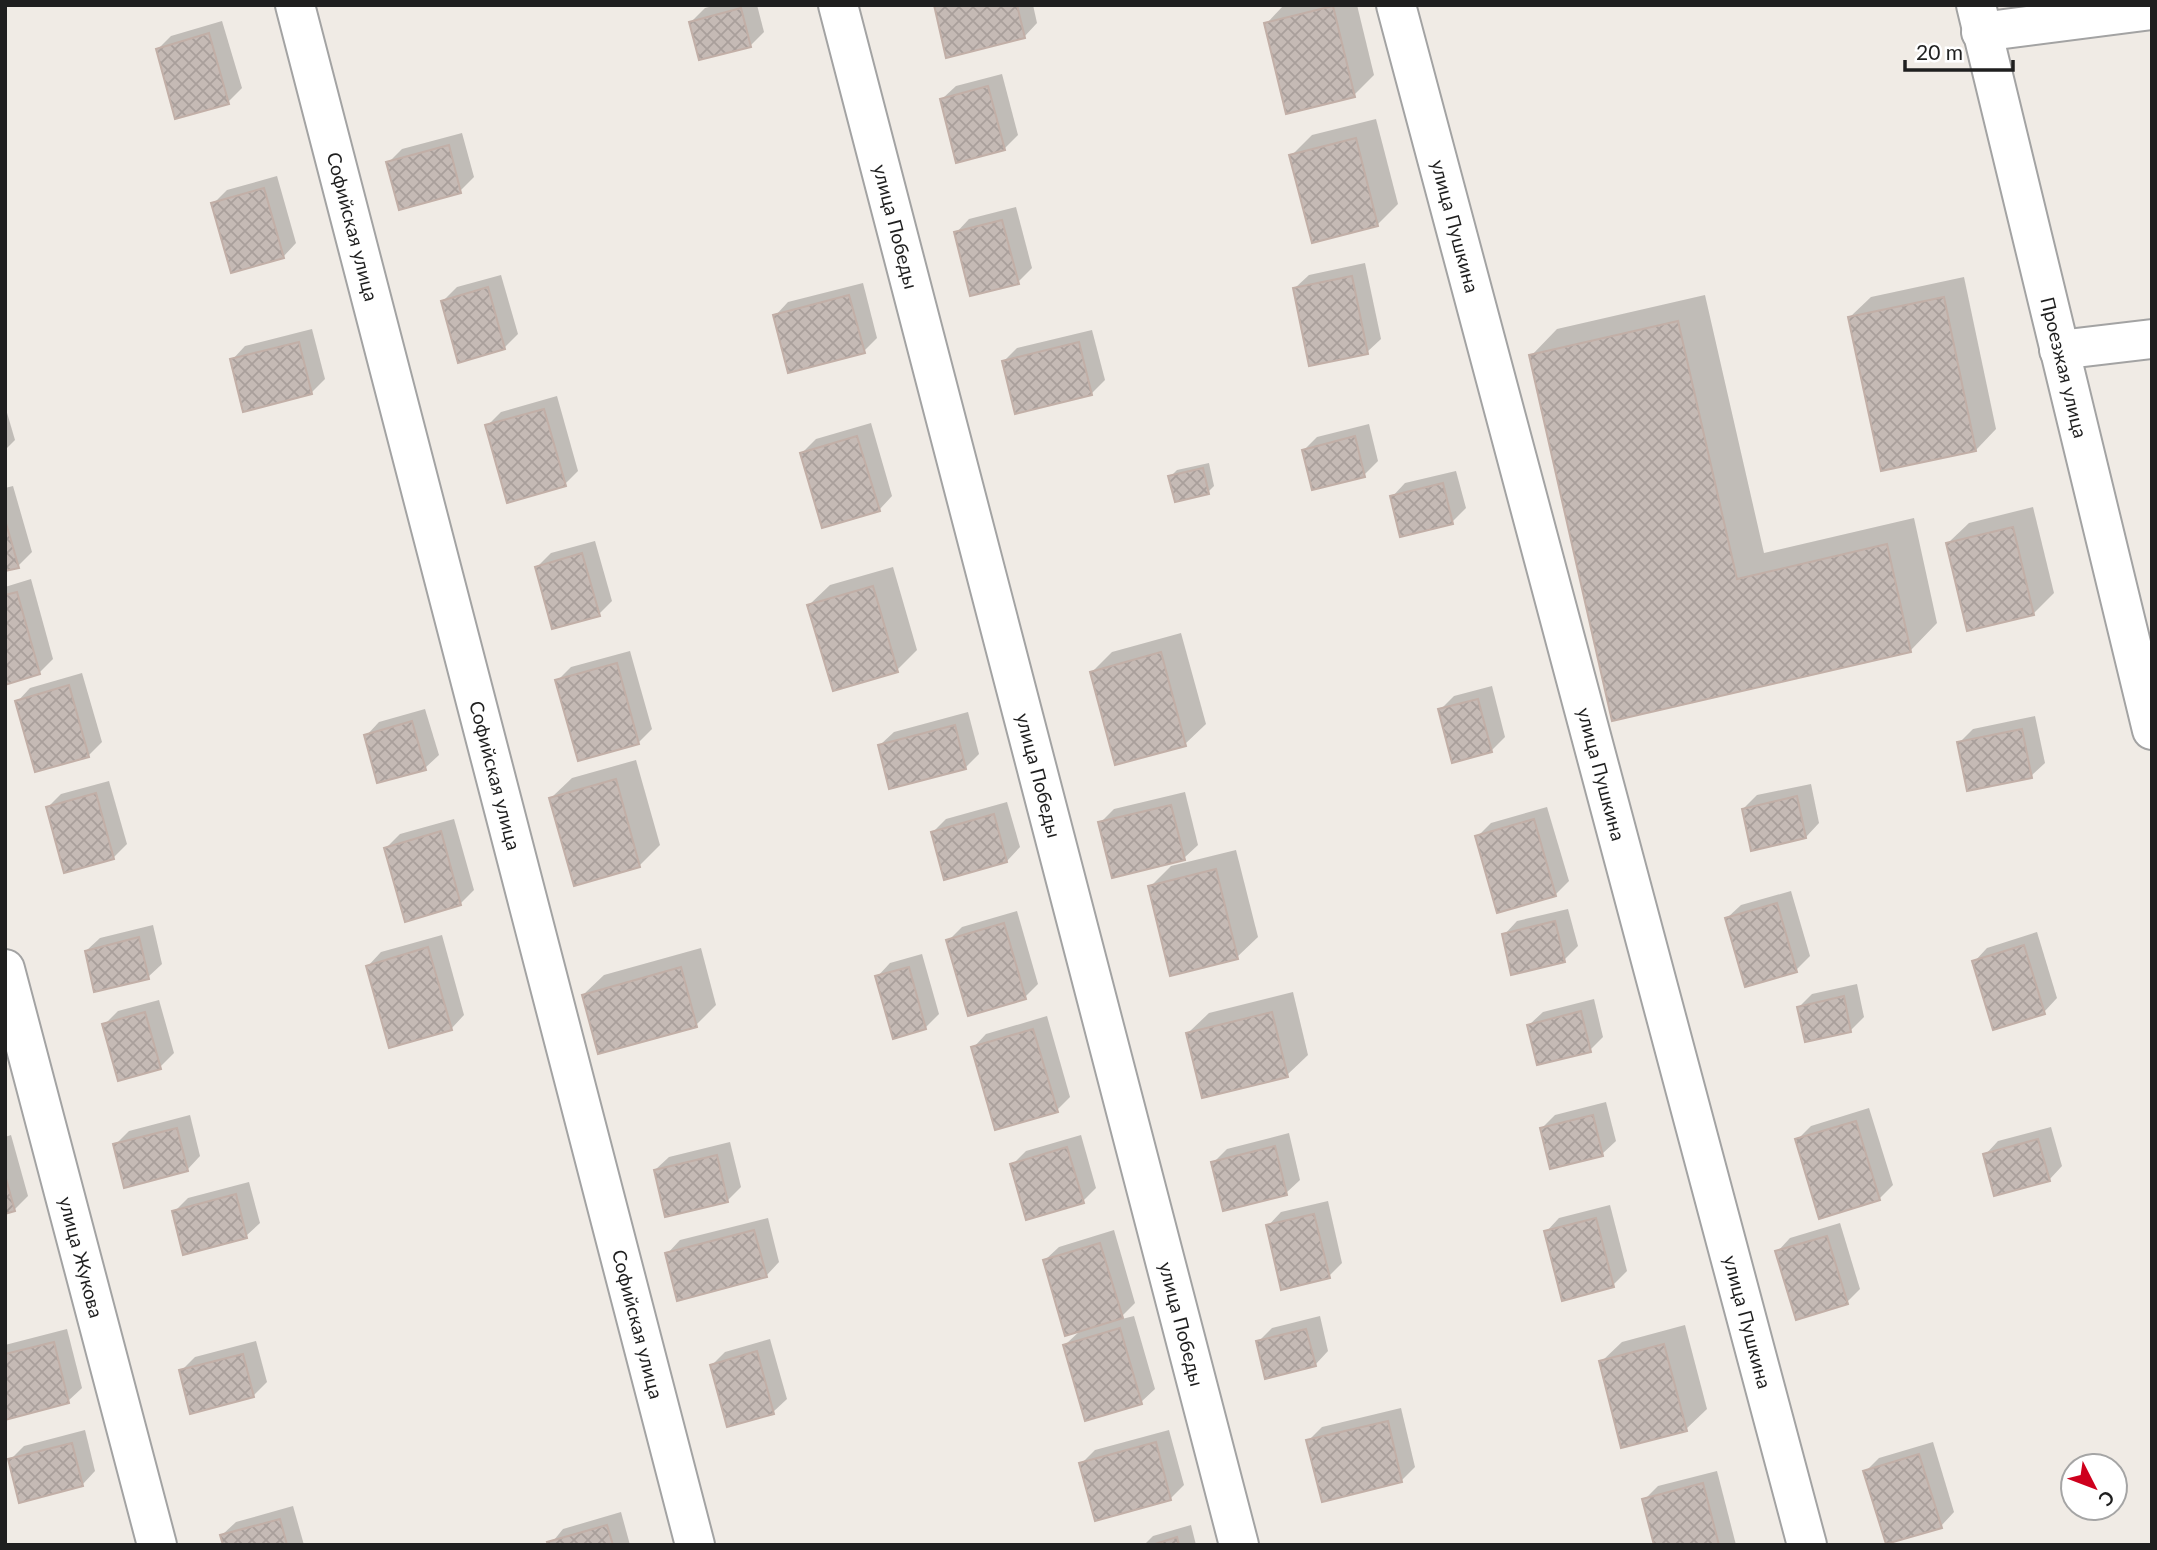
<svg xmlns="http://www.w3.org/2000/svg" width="2157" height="1550" font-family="Lato,sans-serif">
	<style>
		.shadow { fill: #0003 }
		.building { fill: url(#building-cross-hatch); stroke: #c2afa7; stroke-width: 2 }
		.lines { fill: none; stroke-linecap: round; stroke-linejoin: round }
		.minor-casing { stroke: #a3a3a3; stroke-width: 42 }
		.minor { stroke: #fff; stroke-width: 38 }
		.labels { text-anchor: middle; stroke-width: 6; stroke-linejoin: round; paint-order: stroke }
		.street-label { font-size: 19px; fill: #1f1f1f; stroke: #fff }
	</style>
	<defs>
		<pattern id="building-cross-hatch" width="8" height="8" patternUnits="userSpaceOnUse" patternTransform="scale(1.75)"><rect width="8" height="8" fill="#c5bab5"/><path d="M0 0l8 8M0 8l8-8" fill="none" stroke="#a99f9b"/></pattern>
	</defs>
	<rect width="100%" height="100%" fill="#f0ebe5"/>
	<g class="shadow">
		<polygon points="717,5 757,5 764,32 750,46 691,22 705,8"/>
		<polygon points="935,5 1033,5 1037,23 1024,37"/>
		<polygon points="1284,5 1357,5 1374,75 1354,95 1266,24"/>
		<polygon points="222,21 242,88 228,102 158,49 171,36"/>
		<polygon points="1002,74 1018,135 1004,149 942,99 956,86"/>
		<polygon points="1376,119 1398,204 1378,224 1291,156 1312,135"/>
		<polygon points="462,133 474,177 460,191 388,163 402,149"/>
		<polygon points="277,176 296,243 283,257 213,204 227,190"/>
		<polygon points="1016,207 1032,268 1018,282 956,233 969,219"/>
		<polygon points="1365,263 1381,339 1367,352 1295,288 1309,275"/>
		<polygon points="501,275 518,334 504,348 443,301 457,287"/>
		<polygon points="1964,277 1996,429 1976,450 1850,317 1871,297"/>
		<polygon points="863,283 877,338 864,351 775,316 788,302"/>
		<polygon points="1705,295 1764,553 1914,518 1937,623 1911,650 1613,719 1531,356 1557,329"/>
		<polygon points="312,329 325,379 311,393 232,360 245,346"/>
		<polygon points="1092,330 1105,380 1091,394 1004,361 1017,348"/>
		<polygon points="557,396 578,471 565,484 487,426 501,412"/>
		<polygon points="5,406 15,440 5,450"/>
		<polygon points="871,423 892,496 879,510 802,453 816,439"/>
		<polygon points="1369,424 1378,461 1364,475 1304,450 1317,437"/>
		<polygon points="1209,463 1214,486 1208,492 1170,477 1177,470"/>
		<polygon points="1456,471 1466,508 1452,522 1392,497 1405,483"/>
		<polygon points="13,486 32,552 18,566 5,570 5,488"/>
		<polygon points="2033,507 2054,593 2033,614 1948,543 1969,523"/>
		<polygon points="595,541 612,601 599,614 537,567 551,553"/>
		<polygon points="893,567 917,650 897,670 809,605 830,585"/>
		<polygon points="31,579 53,659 39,673 5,683 5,587"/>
		<polygon points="1181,633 1206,724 1185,744 1092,672 1112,652"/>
		<polygon points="630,651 652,729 638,743 557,681 571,667"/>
		<polygon points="82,673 102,742 88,756 17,702 30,688"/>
		<polygon points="1492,686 1505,737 1491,751 1440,710 1454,696"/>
		<polygon points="425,709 439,755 425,768 366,736 379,722"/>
		<polygon points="968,712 979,754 965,768 880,745 894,732"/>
		<polygon points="2035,716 2045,763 2031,776 1959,743 1973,729"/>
		<polygon points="636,760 660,845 639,866 551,798 572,778"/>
		<polygon points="109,781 127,844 113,858 47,808 61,794"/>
		<polygon points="1811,784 1819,823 1806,837 1743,809 1757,795"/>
		<polygon points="1185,792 1198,845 1184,858 1100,823 1114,809"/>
		<polygon points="1007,802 1020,847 1007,861 933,832 946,819"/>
		<polygon points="1547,807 1569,881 1555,895 1477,837 1491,823"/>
		<polygon points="454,819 474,890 460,904 386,848 400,834"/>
		<polygon points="1236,850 1258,937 1237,957 1150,887 1171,866"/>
		<polygon points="1791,891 1810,956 1796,970 1727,918 1741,905"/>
		<polygon points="1568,909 1578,946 1564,960 1504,935 1517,921"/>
		<polygon points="1017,911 1038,984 1025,997 948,941 962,927"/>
		<polygon points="153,925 162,964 148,977 86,951 100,938"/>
		<polygon points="2037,932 2057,998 2044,1012 1974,962 1987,948"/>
		<polygon points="442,935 464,1015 451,1029 368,966 381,952"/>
		<polygon points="701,948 716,1005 696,1025 583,995 604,975"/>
		<polygon points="922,954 939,1014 926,1027 894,1037 877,977 890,963"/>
		<polygon points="1857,984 1864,1017 1851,1030 1799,1007 1812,994"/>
		<polygon points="1293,992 1308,1055 1287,1075 1188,1033 1209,1013"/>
		<polygon points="1594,999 1603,1037 1590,1050 1529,1025 1543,1012"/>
		<polygon points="159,1000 174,1053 160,1067 104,1025 118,1011"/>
		<polygon points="1047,1016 1070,1097 1057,1110 973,1048 986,1034"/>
		<polygon points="1606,1102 1616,1141 1602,1154 1541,1129 1555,1115"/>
		<polygon points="1869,1108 1893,1185 1879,1199 1797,1140 1811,1126"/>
		<polygon points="190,1115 200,1156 187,1170 115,1145 129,1131"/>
		<polygon points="2051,1127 2062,1166 2049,1180 1985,1155 1998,1141"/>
		<polygon points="1289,1133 1300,1180 1286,1193 1213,1163 1227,1149"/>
		<polygon points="11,1135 28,1196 14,1210 5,1212 5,1137"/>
		<polygon points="1081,1135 1096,1188 1083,1201 1012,1165 1026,1151"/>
		<polygon points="730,1142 741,1187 727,1201 655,1170 669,1157"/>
		<polygon points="249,1182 260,1223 246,1236 174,1212 188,1198"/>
		<polygon points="1328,1201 1342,1263 1329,1276 1268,1226 1281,1212"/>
		<polygon points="1610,1205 1627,1271 1613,1285 1546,1232 1559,1218"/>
		<polygon points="768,1218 779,1262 766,1276 667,1254 680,1240"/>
		<polygon points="1840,1223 1860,1289 1847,1302 1777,1252 1790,1238"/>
		<polygon points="1114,1230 1135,1303 1118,1320 1134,1316 1155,1389 1141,1402 1065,1345 1082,1329 1045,1260 1059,1247"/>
		<polygon points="1320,1316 1328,1351 1315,1365 1258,1342 1272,1328"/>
		<polygon points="1685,1325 1707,1409 1686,1429 1601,1362 1622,1342"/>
		<polygon points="67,1329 82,1388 68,1401 5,1418 5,1345"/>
		<polygon points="770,1339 787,1399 773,1412 712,1365 725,1352"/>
		<polygon points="256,1341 267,1382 253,1396 181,1371 195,1357"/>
		<polygon points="1401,1408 1415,1467 1402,1480 1308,1441 1322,1427"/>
		<polygon points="85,1430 95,1471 82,1485 10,1460 24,1446"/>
		<polygon points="1169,1430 1184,1485 1170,1499 1081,1464 1095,1450"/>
		<polygon points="1933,1442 1954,1512 1941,1526 1865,1472 1879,1458"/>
		<polygon points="1717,1471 1736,1545 1656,1545 1644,1500 1658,1486"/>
		<polygon points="293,1506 304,1545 225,1545 222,1535 236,1522"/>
		<polygon points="621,1512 630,1545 550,1545 563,1529"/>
		<polygon points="1191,1525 1196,1545 1144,1545 1153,1536"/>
	</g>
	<g class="building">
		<polygon points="934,5 1017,5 1025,38 946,58"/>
		<polygon points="1333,6 1355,97 1286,114 1264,23"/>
		<polygon points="741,8 751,47 699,60 689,22"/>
		<polygon points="209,33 229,104 175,119 156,49"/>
		<polygon points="988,86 1005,150 956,163 940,99"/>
		<polygon points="1356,138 1378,226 1312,243 1289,155"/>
		<polygon points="449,145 461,193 399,210 386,162"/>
		<polygon points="264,188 284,258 231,273 211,203"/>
		<polygon points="1002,220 1019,284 970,296 954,232"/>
		<polygon points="1352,276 1368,354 1309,366 1293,288"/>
		<polygon points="488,287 505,349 458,363 441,301"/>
		<polygon points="849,295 865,353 788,373 773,315"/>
		<polygon points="1944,297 1976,451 1881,471 1848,317"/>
		<polygon points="1678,321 1737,579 1887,544 1911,652 1612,721 1529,355"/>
		<polygon points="299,342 312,394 243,412 230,359"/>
		<polygon points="1079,342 1092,395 1015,414 1002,361"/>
		<polygon points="544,409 566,486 507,503 485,425"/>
		<polygon points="857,436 880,511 822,528 800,453"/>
		<polygon points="1355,436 1365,477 1312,490 1302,450"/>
		<polygon points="1203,468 1209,494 1175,502 1168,476"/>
		<polygon points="1443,483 1453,524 1400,537 1390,496"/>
		<polygon points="5,520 19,568 5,571"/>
		<polygon points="2013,527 2034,615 1967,631 1946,543"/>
		<polygon points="582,553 600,616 552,629 535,567"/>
		<polygon points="873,586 898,672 833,691 807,605"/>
		<polygon points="17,592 40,674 5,685 5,595"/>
		<polygon points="1161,652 1186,746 1115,765 1090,672"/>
		<polygon points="617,663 639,744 578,761 555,680"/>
		<polygon points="69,685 89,757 35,772 15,701"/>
		<polygon points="1478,699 1492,752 1452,763 1438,709"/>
		<polygon points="412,721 426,770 377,783 364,735"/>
		<polygon points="955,725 966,769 889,789 878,745"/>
		<polygon points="2022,729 2032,778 1967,791 1957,742"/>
		<polygon points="616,779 640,867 574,886 549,798"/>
		<polygon points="96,793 114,859 64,873 46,807"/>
		<polygon points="1797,796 1806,838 1751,851 1742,809"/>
		<polygon points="1171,805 1185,860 1112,878 1098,822"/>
		<polygon points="994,814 1007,862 944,880 931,832"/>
		<polygon points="1534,819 1556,896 1497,913 1475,836"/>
		<polygon points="441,831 461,905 405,922 384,848"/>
		<polygon points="1216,869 1238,959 1170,976 1148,886"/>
		<polygon points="1777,903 1797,972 1745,987 1725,918"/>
		<polygon points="1555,921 1565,962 1511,975 1502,934"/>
		<polygon points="1004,923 1026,999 968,1016 946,940"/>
		<polygon points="139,937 149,979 94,992 85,951"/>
		<polygon points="2024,945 2045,1014 1993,1030 1972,961"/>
		<polygon points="428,947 452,1030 389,1048 366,966"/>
		<polygon points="681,967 697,1027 598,1054 582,995"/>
		<polygon points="909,967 926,1029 893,1039 875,976"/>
		<polygon points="1844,996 1851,1032 1805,1042 1797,1007"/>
		<polygon points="1581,1011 1591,1052 1537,1065 1527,1025"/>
		<polygon points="145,1012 161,1069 118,1081 102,1024"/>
		<polygon points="1272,1012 1288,1077 1202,1098 1186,1033"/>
		<polygon points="1033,1029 1058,1112 995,1130 971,1047"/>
		<polygon points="1593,1115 1603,1156 1550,1169 1540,1128"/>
		<polygon points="1856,1121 1880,1200 1819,1219 1795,1139"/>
		<polygon points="177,1128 188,1171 124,1188 113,1144"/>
		<polygon points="2038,1139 2050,1181 1994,1196 1983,1154"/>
		<polygon points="1275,1146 1287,1195 1223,1211 1211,1162"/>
		<polygon points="1067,1147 1084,1203 1026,1220 1010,1164"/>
		<polygon points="717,1155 728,1202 665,1217 654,1170"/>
		<polygon points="5,1175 15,1211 5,1214"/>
		<polygon points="236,1194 247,1238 183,1255 172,1211"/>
		<polygon points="1314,1214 1330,1278 1281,1290 1266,1225"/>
		<polygon points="1596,1218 1614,1287 1562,1301 1544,1231"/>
		<polygon points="754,1230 767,1277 677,1301 665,1253"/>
		<polygon points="1827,1236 1848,1304 1796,1320 1775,1251"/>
		<polygon points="1100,1243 1123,1318 1065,1336 1043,1260"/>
		<polygon points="1120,1328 1142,1404 1085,1421 1063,1345"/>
		<polygon points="1306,1329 1316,1366 1265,1379 1256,1341"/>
		<polygon points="54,1342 69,1403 5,1420 5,1354"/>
		<polygon points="1664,1344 1687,1431 1621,1448 1599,1361"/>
		<polygon points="757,1351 774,1414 727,1427 710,1365"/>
		<polygon points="243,1354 254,1397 190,1414 179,1370"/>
		<polygon points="1388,1421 1402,1482 1322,1502 1306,1440"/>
		<polygon points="1156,1442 1171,1500 1095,1521 1079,1463"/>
		<polygon points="72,1443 83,1486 19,1503 8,1459"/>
		<polygon points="1919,1454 1942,1528 1886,1544 1863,1471"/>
		<polygon points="1703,1483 1719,1545 1654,1545 1642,1499"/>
		<polygon points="280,1519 287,1545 223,1545 220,1535"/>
		<polygon points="607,1525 613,1545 548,1545 547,1542"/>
		<polygon points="1177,1537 1179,1545 1152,1545"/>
	</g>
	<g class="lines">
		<g class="minor-casing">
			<g id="minor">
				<path id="s1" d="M295 5 695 1545"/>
				<path id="s2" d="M838 5 1239 1545"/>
				<path id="s3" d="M1396 5 1807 1545"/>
				<path id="s4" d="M1976 5 2152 730"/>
				<polyline points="1981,32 2152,10"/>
				<polyline points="2059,350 2152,339"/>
				<path id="s5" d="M5 969 157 1545"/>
			</g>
		</g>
		<use href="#minor" class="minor"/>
	</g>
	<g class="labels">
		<g class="street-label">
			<text dy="7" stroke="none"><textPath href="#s1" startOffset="229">Софийская улица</textPath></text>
			<text dy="7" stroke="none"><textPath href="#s2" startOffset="229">улица Победы</textPath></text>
			<text dy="7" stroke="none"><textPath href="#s3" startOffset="229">улица Пушкина</textPath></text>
			<text dy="7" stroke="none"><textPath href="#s4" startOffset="373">Проезжая улица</textPath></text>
			<text dy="7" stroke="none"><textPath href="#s1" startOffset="796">Софийская улица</textPath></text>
			<text dy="7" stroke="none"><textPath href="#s2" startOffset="796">улица Победы</textPath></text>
			<text dy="7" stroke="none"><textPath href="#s3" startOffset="796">улица Пушкина</textPath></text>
			<text dy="7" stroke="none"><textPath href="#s5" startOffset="298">улица Жукова</textPath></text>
			<text dy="7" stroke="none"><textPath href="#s3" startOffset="1363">улица Пушкина</textPath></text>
			<text dy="7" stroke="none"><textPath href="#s1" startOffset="1363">Софийская улица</textPath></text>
			<text dy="7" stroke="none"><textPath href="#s2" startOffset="1363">улица Победы</textPath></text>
		</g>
	</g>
	<rect width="2157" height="1550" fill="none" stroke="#1f1f1f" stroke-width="14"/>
	<g transform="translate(2094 1487) rotate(132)"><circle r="33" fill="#ffffff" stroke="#a5a5a5" stroke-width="2"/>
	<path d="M0-5L12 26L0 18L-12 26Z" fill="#ce001d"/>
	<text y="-10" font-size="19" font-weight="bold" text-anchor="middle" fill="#1f1f1f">С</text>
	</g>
	<path d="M1905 60v10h108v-10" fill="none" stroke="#1f1f1f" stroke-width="3.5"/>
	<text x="1916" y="60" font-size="21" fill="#1f1f1f" stroke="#ffffff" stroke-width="5" paint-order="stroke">20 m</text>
</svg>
